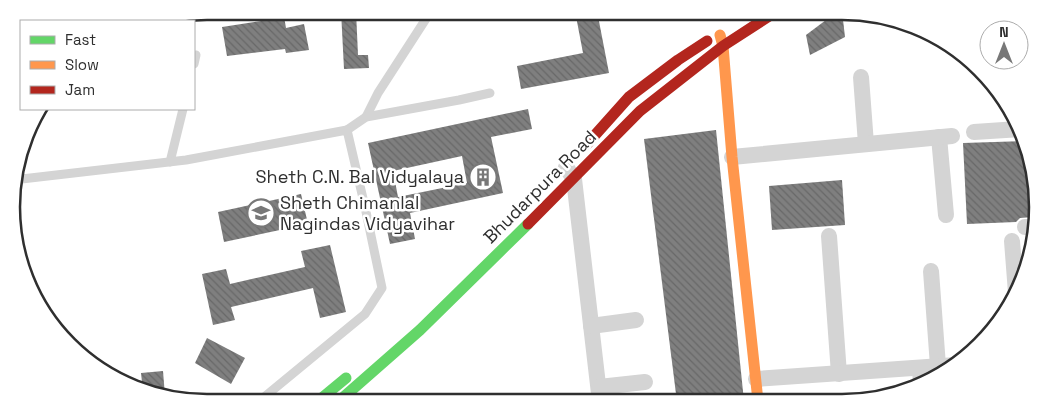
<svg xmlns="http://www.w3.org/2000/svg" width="1049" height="414" font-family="'Space Grotesk',sans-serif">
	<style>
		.building { fill: url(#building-back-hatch); fill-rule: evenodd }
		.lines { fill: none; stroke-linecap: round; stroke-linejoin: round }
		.lane { stroke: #d4d4d4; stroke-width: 9 }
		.street { stroke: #d4d4d4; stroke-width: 16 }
		.fast { stroke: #63d668; stroke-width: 11 }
		.slow { stroke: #ff974d; stroke-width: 11 }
		.jam { stroke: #b3261e; stroke-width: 11 }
		.labels { text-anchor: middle; stroke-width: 5; stroke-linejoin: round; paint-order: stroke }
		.poi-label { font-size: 18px; fill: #2f2f2f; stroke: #fff; text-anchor: end }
		.street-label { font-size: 18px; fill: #2f2f2f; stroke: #fff }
		.rim { fill: none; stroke: #2f2f2f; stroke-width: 2.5 }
	</style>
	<defs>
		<pattern id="building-back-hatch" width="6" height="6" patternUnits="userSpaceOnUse" patternTransform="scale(1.25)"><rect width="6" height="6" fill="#7f7f7f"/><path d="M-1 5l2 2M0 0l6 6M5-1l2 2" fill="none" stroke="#686868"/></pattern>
	</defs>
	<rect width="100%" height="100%" fill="#fff"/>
	<g class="building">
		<polygon points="260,11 283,11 286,28 304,24 309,50 286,53 285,49 227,56 222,27 261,21"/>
		<polygon points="341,11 356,11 358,55 368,55 369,68 344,69"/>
		<polygon points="575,11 597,11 609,73 521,89 517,66 583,53"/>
		<polygon points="838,11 842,11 845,37 810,55 806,35"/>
		<path d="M528 109 532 129 491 137 503 193 410 213 415 239 390 244 368 143ZM462 156 467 183 398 197 393 171Z"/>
		<polygon points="716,130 744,401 677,402 644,139"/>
		<polygon points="1023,141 1035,186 1034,217 1020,218 1016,222 967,224 963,143"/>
		<polygon points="842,180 845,225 772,230 769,186"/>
		<polygon points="301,194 308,224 224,242 218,212"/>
		<polygon points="330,245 346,312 320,318 313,288 231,307 235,320 213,325 202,274 226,269 230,284 305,267 301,251"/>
		<polygon points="207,338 245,358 231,384 195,363"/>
		<polygon points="163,371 165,396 143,391 141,373"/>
	</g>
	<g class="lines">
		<g class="lane">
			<polyline points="194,64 196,55"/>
			<polyline points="366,117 378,93 431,11"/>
			<polyline points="347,130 366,117 459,100 490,93"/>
			<polyline points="170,162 183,109"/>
			<polyline points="13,180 186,160 347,130 365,207 382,288 365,314 257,403"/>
		</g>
		<g class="street">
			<polyline points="861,77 866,144"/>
			<polyline points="974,132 1020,129"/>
			<polyline points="939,137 946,215"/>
			<polyline points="732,157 952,136"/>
			<polyline points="566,167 574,179 600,402"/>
			<polyline points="1025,227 1033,227"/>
			<polyline points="829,236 839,374"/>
			<polyline points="1012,241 1016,293"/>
			<polyline points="931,271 938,366"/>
			<polyline points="591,326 636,320"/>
			<polyline points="920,368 921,385"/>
			<polyline points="756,379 956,365"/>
			<polyline points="599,387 645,382"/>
		</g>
		<g class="fast">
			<polyline points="317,402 346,378"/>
			<polyline points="338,402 420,330 528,224"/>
		</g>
		<polyline class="slow" points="720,35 723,46 732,157 758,401"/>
		<g class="jam">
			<polyline points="587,144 629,97 678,60 707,41"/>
			<polyline points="528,224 640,111 723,46 777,11"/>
		</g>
	</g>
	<defs>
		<g id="building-ring" transform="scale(1.4375)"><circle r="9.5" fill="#fff" stroke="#787878" stroke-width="1.5"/><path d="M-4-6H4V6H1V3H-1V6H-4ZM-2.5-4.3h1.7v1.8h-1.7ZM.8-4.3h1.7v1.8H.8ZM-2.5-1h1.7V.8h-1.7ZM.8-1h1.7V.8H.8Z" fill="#787878"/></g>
		<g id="school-ring" transform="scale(1.4375)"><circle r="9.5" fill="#fff" stroke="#787878" stroke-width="1.5"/><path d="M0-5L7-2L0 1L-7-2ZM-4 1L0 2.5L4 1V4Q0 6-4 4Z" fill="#787878"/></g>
	</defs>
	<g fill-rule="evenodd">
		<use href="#building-ring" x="483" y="177"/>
		<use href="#school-ring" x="261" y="213"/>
	</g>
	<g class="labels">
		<g class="poi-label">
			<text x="464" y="183">Sheth C.N. Bal Vidyalaya</text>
			<text x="280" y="209" text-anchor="start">Sheth Chimanlal<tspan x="280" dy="21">Nagindas Vidyavihar</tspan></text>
		</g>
		<g class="street-label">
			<text transform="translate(540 187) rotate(-45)" y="6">Bhudarpura Road</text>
		</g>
	</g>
	<path d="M0 0H1049V414H0ZM207 20H842A187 187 0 0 1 1029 207V207A187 187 0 0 1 842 394H207A187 187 0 0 1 20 207V207A187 187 0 0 1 207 20Z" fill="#fff" fill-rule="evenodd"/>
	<path class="rim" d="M207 20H842A187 187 0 0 1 1029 207V207A187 187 0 0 1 842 394H207A187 187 0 0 1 20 207V207A187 187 0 0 1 207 20Z"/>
	<rect x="20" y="20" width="175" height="90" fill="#ffffff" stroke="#acacac"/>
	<rect x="30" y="36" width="25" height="8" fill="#63d668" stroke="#acacac"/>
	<text x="65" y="45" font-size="15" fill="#2f2f2f">Fast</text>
	<rect x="30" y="61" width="25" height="8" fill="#ff974d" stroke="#acacac"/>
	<text x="65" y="70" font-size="15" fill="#2f2f2f">Slow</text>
	<rect x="30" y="86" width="25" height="8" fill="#b3261e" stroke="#acacac"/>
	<text x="65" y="95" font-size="15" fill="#2f2f2f">Jam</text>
	<g transform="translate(1004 45)"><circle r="24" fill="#ffffff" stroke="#acacac"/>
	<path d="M0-4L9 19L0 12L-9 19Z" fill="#787878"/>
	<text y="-8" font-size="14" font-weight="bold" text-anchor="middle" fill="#2f2f2f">N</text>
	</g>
</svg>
